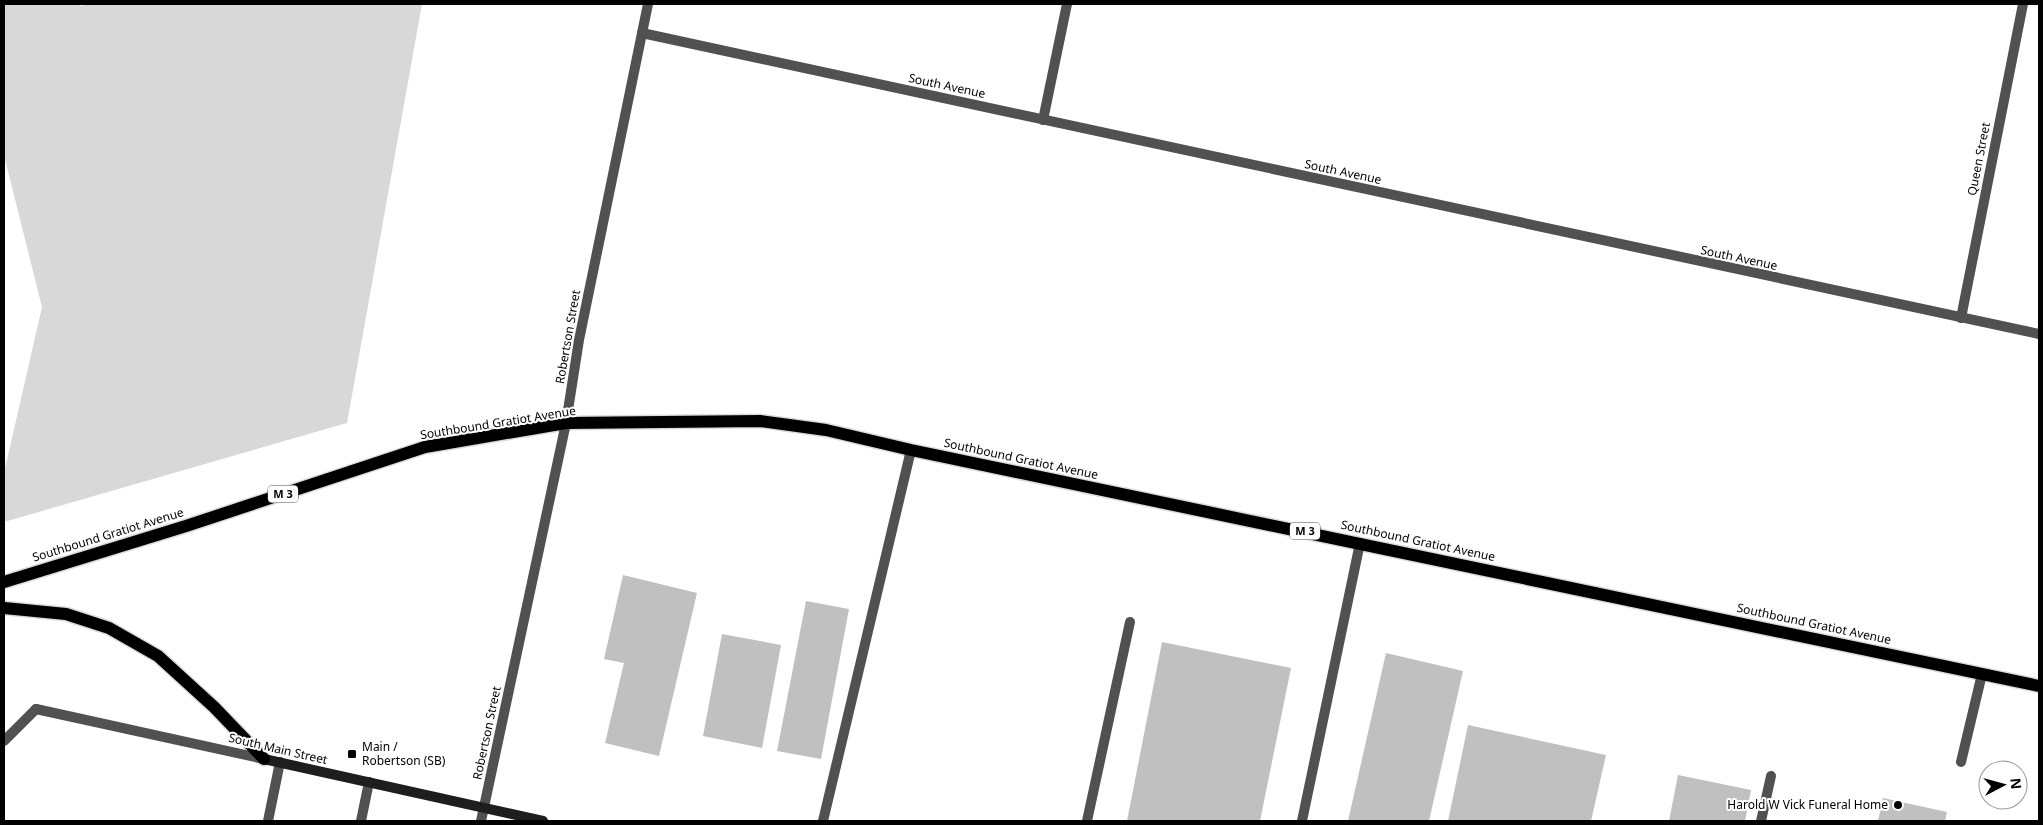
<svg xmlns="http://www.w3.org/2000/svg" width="2043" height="825" font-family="'Noto Sans',sans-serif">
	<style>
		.green { fill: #d8d8d8 }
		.building { fill: #c0c0c0 }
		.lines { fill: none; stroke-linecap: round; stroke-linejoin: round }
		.primary-casing { stroke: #dbdbdb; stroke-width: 15 }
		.lane { stroke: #515151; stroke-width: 10 }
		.street { stroke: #515151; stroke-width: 10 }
		.secondary { stroke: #1e1e1e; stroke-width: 10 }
		.primary { stroke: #000; stroke-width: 12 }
		.poi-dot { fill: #000; stroke: #fff; stroke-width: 2 }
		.labels { text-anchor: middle; stroke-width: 4; stroke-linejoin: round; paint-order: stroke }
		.shield { fill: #fff; stroke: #4c4c4c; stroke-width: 1 }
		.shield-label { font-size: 11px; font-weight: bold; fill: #000 }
		.street-label { font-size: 12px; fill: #000; stroke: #fff }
		.poi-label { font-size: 12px; fill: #000; stroke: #fff; text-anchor: start }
	</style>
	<rect width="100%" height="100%" fill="#fff"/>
	<polygon class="green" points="4,4 73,4 83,6 84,4 422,4 347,423 4,522 4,473 42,307 4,155"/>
	<g class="building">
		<polygon points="623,575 697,593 659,756 605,743 624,663 604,659"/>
		<polygon points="806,601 849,609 821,759 777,751"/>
		<polygon points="722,634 781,645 762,748 703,736"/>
		<polygon points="1162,642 1291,668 1260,821 1127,821"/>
		<polygon points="1386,653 1463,671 1429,821 1348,821"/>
		<polygon points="1468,725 1606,755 1591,821 1448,821"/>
		<polygon points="1678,775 1751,790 1745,821 1669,821"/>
		<polygon points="1883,798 1947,812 1945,821 1878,821"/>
	</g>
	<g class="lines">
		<g class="primary-casing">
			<g id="primary">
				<polyline points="4,582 186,526 425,447 566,423 760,421 826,430 911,450 2039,686"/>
				<polyline points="4,608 66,614 109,628 158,656 214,707 264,759"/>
			</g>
		</g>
		<g class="lane">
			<polyline points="1043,120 1067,4"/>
			<polyline points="4,741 36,709"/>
			<polyline points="1961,762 1982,674"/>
			<polyline points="268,821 280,762"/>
			<polyline points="361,821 369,782"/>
			<polyline points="823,821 911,450"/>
			<polyline points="1087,821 1130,622"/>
			<polyline points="1302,821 1360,543"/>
			<polyline points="1761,821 1771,776"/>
		</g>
		<g class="street">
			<polyline points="642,33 2039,334"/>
			<polyline points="1961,318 2023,4"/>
			<polyline points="36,709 264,759"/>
			<polyline points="481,821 566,423 579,340 648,4"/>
		</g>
		<polyline class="secondary" points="264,759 543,821"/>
		<use href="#primary" class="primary"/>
	</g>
	<g class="poi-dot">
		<rect x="347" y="749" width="10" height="10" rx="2.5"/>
		<circle cx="1898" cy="805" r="5"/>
	</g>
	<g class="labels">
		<g class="shield">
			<rect x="268" y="485.5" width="30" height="17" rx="4"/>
			<rect x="1290" y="522.5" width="30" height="17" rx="4"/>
		</g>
		<g class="shield-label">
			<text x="283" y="498">M 3</text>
			<text x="1305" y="535">M 3</text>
		</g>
		<g class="street-label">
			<text transform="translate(947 86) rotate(12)" y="4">South Avenue</text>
			<text transform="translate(1979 159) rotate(-79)" y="4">Queen Street</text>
			<text transform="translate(1343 172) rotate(12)" y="4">South Avenue</text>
			<text transform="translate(1739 258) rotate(12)" y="4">South Avenue</text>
			<text transform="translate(568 337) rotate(-80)" y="4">Robertson Street</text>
			<text transform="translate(498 423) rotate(-9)" y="4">Southbound Gratiot Avenue</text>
			<text transform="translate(1021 459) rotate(12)" y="4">Southbound Gratiot Avenue</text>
			<text transform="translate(108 535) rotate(-17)" y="4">Southbound Gratiot Avenue</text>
			<text transform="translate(1418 541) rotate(12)" y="4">Southbound Gratiot Avenue</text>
			<text transform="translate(1814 624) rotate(12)" y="4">Southbound Gratiot Avenue</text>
			<text transform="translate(487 733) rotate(-78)" y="4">Robertson Street</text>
			<text transform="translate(278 749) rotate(13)" y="4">South Main Street</text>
		</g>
		<g class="poi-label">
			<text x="362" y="751">Main /<tspan x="362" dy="14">Robertson (SB)</tspan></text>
			<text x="1888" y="809" text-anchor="end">Harold W Vick Funeral Home</text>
		</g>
	</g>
	<rect width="2043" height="825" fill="none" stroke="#000000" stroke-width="10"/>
	<g transform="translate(2003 785) rotate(84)"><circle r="24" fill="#ffffff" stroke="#999999"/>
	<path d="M0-4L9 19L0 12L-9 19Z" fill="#000000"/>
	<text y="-8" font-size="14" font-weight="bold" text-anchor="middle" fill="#000000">N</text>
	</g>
</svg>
